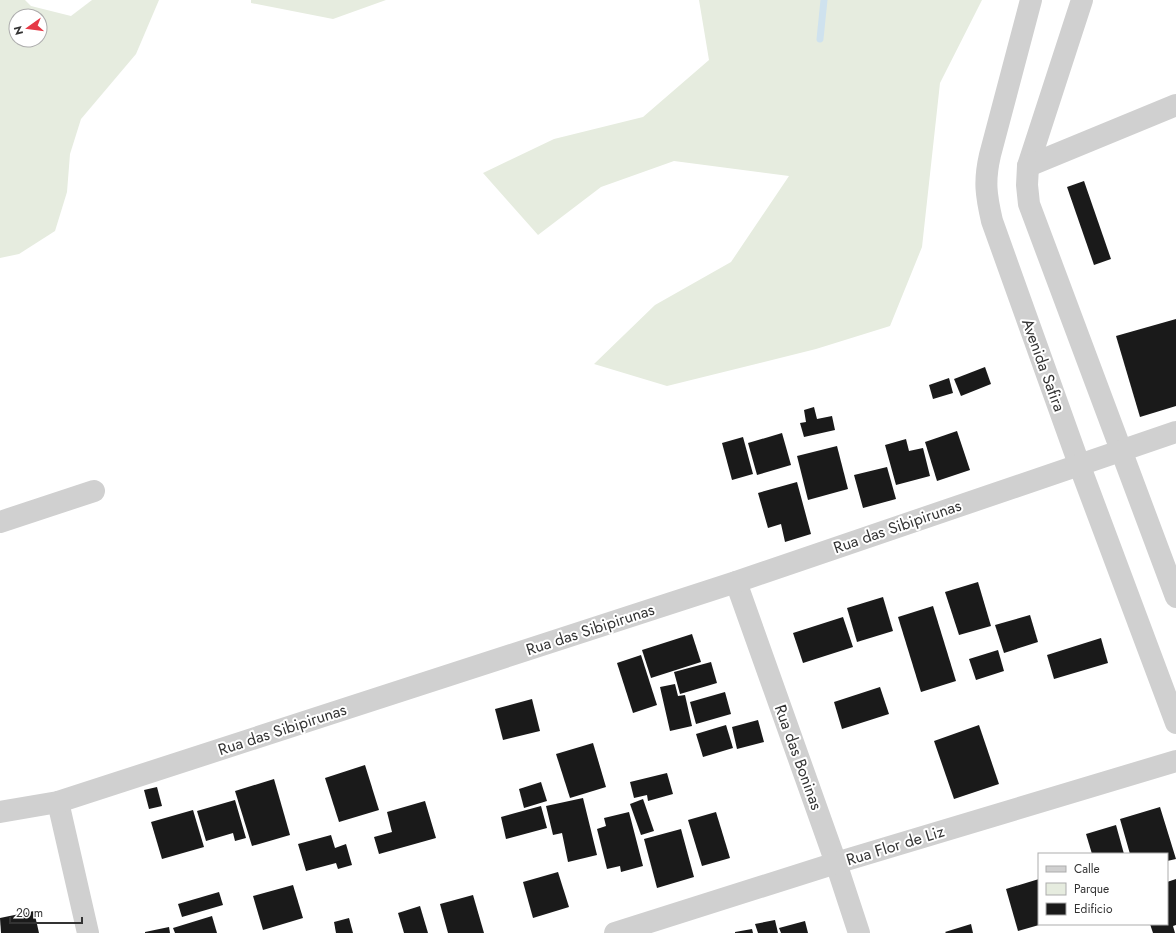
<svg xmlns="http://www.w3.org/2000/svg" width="1176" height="933" font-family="Jost,sans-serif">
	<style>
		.green { fill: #e6ecdf; fill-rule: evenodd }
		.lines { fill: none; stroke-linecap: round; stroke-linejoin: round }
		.stream { stroke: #cfe2ee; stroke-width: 7 }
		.building { fill: #1a1a1a }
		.street { stroke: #d0d0d0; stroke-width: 22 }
		.labels { text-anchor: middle; stroke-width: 4; stroke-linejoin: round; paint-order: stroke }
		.street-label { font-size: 16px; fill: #333; stroke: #fff }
	</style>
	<rect width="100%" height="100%" fill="#fff"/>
	<g class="green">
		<path d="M0 0H25L31 6 71 16 92 0H159L136 54 81 119 70 154 67 192 55 231 19 254 0 258ZM16 16H40V40H16Z"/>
		<polygon points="251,0 386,0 333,19 251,3"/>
		<polygon points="699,0 982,0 940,83 922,247 890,326 816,349 667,386 594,364 655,305 731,262 789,176 674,161 601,187 538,235 483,173 554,139 643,117 709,60"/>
	</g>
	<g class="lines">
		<polyline class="stream" points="820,39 824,0"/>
	</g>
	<g class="building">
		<polygon points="1084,181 1111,259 1094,265 1067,187"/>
		<polygon points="1176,319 1176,406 1140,417 1116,336"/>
		<polygon points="985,367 991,384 961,396 954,379"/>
		<polygon points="949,378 953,393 933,399 929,385"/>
		<polygon points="814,407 817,419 832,416 835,430 804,437 800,423 806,422 804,410"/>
		<polygon points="957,431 970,470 937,481 925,442"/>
		<polygon points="782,433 791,465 757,475 748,443"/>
		<polygon points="743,437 753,474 732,480 722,443"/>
		<polygon points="906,439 909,451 923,448 930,476 896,485 885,445"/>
		<polygon points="837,446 848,489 808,500 797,456"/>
		<polygon points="887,467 896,499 863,508 854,475"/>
		<polygon points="797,482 811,534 785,542 781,524 768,528 758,493"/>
		<polygon points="978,582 991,626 959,635 945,592"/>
		<polygon points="883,597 893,631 857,642 847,608"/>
		<polygon points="933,606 956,681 921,692 898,617"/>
		<polygon points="1030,615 1038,642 1004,653 995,625"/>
		<polygon points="843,617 853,647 803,663 793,633"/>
		<polygon points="692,634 701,662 651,678 642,650"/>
		<polygon points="1101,638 1108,663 1054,679 1047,655"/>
		<polygon points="998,650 1004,671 976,680 969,659"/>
		<polygon points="641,655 657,705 633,713 617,663"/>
		<polygon points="711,662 717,683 680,694 674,672"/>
		<polygon points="675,684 678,696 685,695 692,726 670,731 660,687"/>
		<polygon points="880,687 889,714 842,729 834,702"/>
		<polygon points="725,692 731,714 696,724 690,702"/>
		<polygon points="532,699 540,731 503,740 495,709"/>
		<polygon points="758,720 764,742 737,749 732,727"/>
		<polygon points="726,725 733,748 703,757 696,734"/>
		<polygon points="979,725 999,784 954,799 934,741"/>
		<polygon points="593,743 606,787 570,798 556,754"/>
		<polygon points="365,765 379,810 339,822 325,778"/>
		<polygon points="667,773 673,794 648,801 647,795 634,798 630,782"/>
		<polygon points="274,779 290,835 252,846 235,791"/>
		<polygon points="541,782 547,801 524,808 519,789"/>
		<polygon points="157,787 162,806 149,809 144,790"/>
		<polygon points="583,798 597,855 568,862 562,833 553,835 546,806"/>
		<polygon points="643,799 654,831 641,835 630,804"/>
		<polygon points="235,800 246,838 235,841 233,833 206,841 197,811"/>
		<polygon points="425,801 436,838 379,854 374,837 392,832 387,812"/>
		<polygon points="541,806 547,828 506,839 501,817"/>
		<polygon points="1160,807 1176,859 1167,861 1167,854 1130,854 1120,819"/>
		<polygon points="193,810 204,847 162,859 151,822"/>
		<polygon points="629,812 643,866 621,872 620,866 607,869 597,829 606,826 604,818"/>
		<polygon points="716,812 730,858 702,866 688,820"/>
		<polygon points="1116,825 1124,854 1092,854 1086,834"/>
		<polygon points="681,829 694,877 657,888 644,839"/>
		<polygon points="331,835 335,848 346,844 352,865 338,869 336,863 306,871 298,844"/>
		<polygon points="558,872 569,907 533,918 523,882"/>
		<polygon points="1039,879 1039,925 1018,931 1006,889"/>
		<polygon points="1176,879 1176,925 1173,926 1175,933 1153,933 1150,924 1167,924 1167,882"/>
		<polygon points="293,885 303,918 263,930 253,896"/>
		<polygon points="219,892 223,905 182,917 178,904"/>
		<polygon points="473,895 484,933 448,933 440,904"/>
		<polygon points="420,906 428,933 404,933 398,913"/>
		<polygon points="34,911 39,933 1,933 0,918"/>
		<polygon points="212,916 217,933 175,933 173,928"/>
		<polygon points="349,918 353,933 336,933 334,922"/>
		<polygon points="775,920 778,933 758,933 755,924"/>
		<polygon points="805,921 808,933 781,933 779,928"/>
		<polygon points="971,924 973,933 946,933 945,932"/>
		<polygon points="169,927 170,933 145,933 145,932"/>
		<polygon points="752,929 753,933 735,933 735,932"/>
	</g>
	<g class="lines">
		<g class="street">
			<path d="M1031 0 990 155C984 181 986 195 992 221L1079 464 1176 723"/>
			<polyline points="1082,0 1028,166 1027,185 1029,204 1176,597"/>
			<polyline points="1028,166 1176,105"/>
			<polyline points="0,522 94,491"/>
			<polyline points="736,582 836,863 859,933"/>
			<polyline points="58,802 88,933"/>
			<polyline points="0,812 58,802 736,582 1176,432"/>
			<polyline points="615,933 836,863 1176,761"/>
		</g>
	</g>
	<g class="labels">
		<g class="street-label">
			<text transform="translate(1044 365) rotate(70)" y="6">Avenida Safira</text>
			<text transform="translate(897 526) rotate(-19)" y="6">Rua das Sibipirunas</text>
			<text transform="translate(590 629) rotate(-18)" y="6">Rua das Sibipirunas</text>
			<text transform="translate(282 729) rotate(-18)" y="6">Rua das Sibipirunas</text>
			<text transform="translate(799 757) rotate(70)" y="6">Rua das Boninas</text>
			<text transform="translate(895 845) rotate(-17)" y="6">Rua Flor de Liz</text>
		</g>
	</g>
	<rect x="1038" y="853" width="130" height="72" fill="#ffffff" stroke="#adadad"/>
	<rect x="1046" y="866" width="20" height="6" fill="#d0d0d0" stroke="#adadad"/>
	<text x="1074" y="873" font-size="12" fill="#333333">Calle</text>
	<rect x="1046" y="883" width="20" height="12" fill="#e6ecdf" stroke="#adadad"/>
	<text x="1074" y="893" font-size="12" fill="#333333">Parque</text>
	<rect x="1046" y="903" width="20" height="12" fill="#1a1a1a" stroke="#adadad"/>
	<text x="1074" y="913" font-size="12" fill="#333333">Edificio</text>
	<g transform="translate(28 28) rotate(256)"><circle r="19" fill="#ffffff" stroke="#adadad"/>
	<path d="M0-3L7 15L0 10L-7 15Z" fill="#e63946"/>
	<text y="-6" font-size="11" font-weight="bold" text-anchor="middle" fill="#333333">N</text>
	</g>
	<path d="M10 917v6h72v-6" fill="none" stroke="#333333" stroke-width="2"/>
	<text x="16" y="917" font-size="12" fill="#333333" stroke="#ffffff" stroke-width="3" paint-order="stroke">20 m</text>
</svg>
